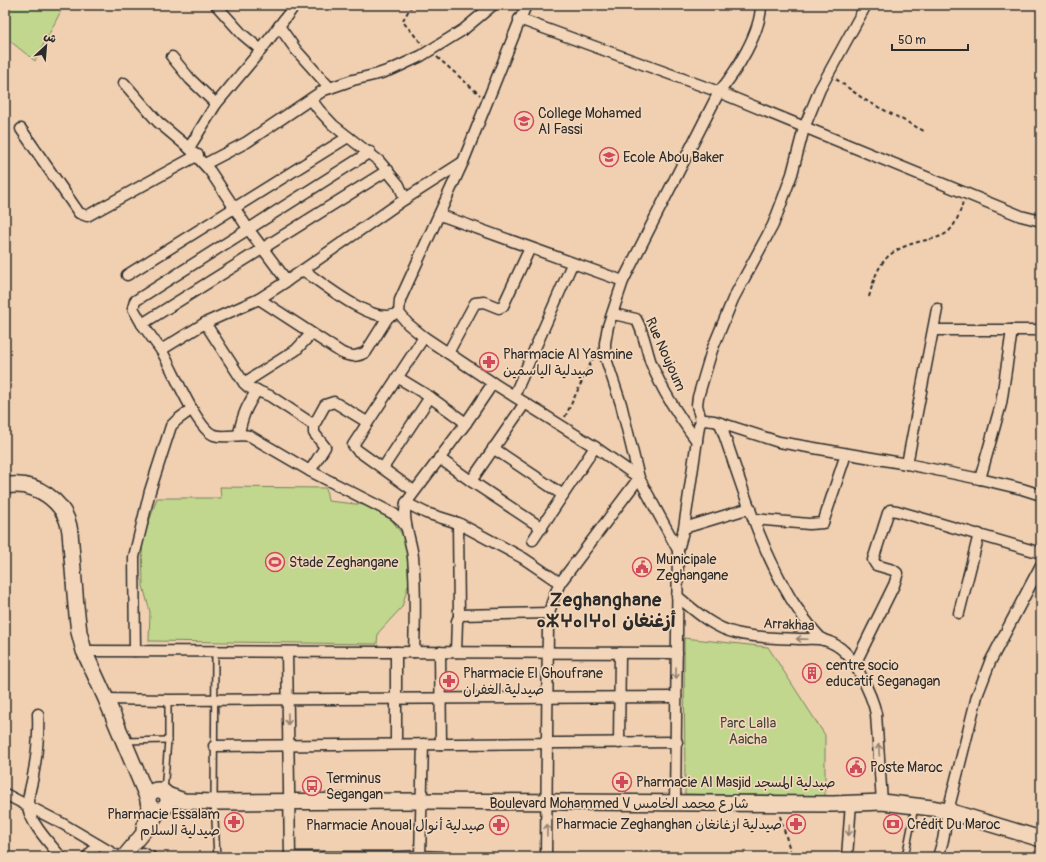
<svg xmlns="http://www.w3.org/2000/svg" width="1046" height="862" font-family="Pangolin,'Playpen Sans Arabic','Noto Sans Tifinagh',sans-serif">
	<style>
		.green { fill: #c1d78d; stroke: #76815c }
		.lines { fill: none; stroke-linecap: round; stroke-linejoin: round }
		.service-casing { stroke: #2b2b2b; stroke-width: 8 }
		.minor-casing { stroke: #2b2b2b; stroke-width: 13 }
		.tertiary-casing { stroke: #2b2b2b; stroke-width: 16 }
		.secondary-casing { stroke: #2b2b2b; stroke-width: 18 }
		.path { stroke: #2b2b2b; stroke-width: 2; stroke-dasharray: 4 3; stroke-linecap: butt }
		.service { stroke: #f3d6b9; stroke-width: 5 }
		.minor { stroke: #f3d6b9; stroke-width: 10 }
		.tertiary { stroke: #f3d6b9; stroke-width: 13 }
		.secondary { stroke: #f3d6b9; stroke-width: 15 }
		.oneway { stroke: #8f8072 }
		.labels { text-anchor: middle; stroke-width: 3.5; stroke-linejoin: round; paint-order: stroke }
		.poi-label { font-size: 14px; fill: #2b2b2b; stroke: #f3d6b9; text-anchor: start }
		.street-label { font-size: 14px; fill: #2b2b2b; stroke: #f3d6b9 }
		.park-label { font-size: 14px; fill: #42453a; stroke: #f3d6b9 }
		.district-label { font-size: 18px; font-weight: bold; letter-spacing: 1px; fill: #2b2b2b; stroke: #f3d6b9 }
	</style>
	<rect width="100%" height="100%" fill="#f1d0b2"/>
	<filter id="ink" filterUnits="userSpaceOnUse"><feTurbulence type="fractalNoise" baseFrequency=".025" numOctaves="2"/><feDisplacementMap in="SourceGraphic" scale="8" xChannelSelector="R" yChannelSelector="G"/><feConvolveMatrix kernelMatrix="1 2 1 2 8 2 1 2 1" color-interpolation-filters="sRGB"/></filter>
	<g filter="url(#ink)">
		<g class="green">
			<polygon points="5,5 64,5 35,61 5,37"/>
			<polygon points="220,487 326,488 328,501 365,505 392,520 406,540 409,582 402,607 378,633 377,644 149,641 150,612 143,586 142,543 157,498 221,498"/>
			<polygon points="684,638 768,647 825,735 825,796 685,794"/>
		</g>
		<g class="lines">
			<g class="service-casing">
				<g id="service">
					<polyline points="215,652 214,802 217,857"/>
					<polyline points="125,741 168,740"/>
					<polyline points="164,792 168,740 168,700"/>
					<polyline points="905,857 915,807"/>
				</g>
			</g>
			<g class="minor-casing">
				<g id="minor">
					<polyline points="216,5 242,34 261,50"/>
					<polyline points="526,5 463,162 400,300 399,313 408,324 424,337 493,383 595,447 639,478"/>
					<polyline points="519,19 719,92 1021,216 1041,221"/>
					<polyline points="279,26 296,50 330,88"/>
					<polyline points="172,57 190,79 216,104"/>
					<polyline points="124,83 158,122 189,148 210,171 249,230 287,281"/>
					<polyline points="311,99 319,110 333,125 379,161 399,185 405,199"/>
					<polyline points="21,129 79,213 87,216 198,155"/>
					<polyline points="189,148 216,104 261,50 295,5"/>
					<polyline points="205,164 247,142 324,90 353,80 378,74 393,69 421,56 463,30 493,5"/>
					<polyline points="440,215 623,281"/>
					<path d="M303 270C322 283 371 323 393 315"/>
					<polyline points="127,275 348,137"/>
					<path d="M259 299 342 353C351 357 357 357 366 352L388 317"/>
					<path d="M613 315H618L636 319C644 332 646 349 651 363 662 390 679 417 697 441"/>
					<polyline points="205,323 244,383 248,387 270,396 314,425"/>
					<polyline points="142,324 388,170"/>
					<polyline points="934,330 1041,330"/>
					<polyline points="161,350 142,324 133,308 135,301 370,152"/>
					<polyline points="448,353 475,303 484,302 499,308 503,306 530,248"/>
					<polyline points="397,377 430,397 466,423"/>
					<polyline points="244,383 296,350 311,334"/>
					<polyline points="514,396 572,264"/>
					<polyline points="701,421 705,420 714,421 779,442 907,464 980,479 1022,489 1041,495"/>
					<path d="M367 422 334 402 325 405 314 425V433L325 447 310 471 250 436C238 433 226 439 214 435 197 430 172 367 161 350L205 323 259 299 287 281 405 199 463 162"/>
					<path d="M720 423C741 482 758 544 791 599 801 614 810 628 823 640"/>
					<path d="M239 434C242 416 247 406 257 390"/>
					<polyline points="493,448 563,495"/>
					<polyline points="439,458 471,481 542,528"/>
					<polyline points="907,464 937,309"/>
					<polyline points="383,468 430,397"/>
					<polyline points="310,471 394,514 401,520 406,527"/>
					<polyline points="980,479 1001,404 1012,330"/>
					<polyline points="471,481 525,403"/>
					<polyline points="414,491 357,450 353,445 424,337"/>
					<polyline points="406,503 426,513 458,523 523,558 560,583"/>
					<polyline points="754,519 809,524 823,523 846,454"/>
					<polyline points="458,523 459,616"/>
					<polyline points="684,528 750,508"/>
					<polyline points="533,540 595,447"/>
					<path d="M678 550 639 478 621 404 606 359 605 351V343L608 326 623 281 719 92C736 72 761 32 761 5"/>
					<path d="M677 596C695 611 713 628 736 633 756 638 778 638 799 639 807 639 817 638 824 640 842 645 852 658 860 674 867 687 873 699 876 714L882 802"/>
					<polyline points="959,613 979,534"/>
					<polyline points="84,651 677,653"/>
					<polyline points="135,651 134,557 150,491 171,426 177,420 192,409"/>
					<polyline points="287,652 290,857"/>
					<path d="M414 652C415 621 416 589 413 557 411 539 402 522 406 503L466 423 493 383"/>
					<polyline points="440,652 441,744"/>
					<polyline points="456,652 457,621 460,615 549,613"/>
					<polyline points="855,664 894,585 897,576 897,573 893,570 876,565 873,560 888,513 890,510 897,511 1041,553"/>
					<polyline points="106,699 168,700 676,697"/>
					<path d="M38 714C39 735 37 755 33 776 32 784 27 798 28 806 29 822 51 845 61 857"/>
					<polyline points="619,743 620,653"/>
					<polyline points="396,744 396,652"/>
					<polyline points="214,746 677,742"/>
					<polyline points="5,794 63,824 119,857"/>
					<polyline points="675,803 678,550 684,528 699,426 701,421 697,405 698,397 712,350 733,299 773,225 781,204 792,174 804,128 820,89 866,5"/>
					<polyline points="420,856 423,744"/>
					<polyline points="87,857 98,845"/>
					<polyline points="140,857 142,853 151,857"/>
					<polyline points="290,857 397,857 420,856 441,857"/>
					<path d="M546 857 548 623C549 608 553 597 560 583L639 478"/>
					<polyline points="847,857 851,803"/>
					<polyline points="938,857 943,840 948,811 977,696 990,662 1041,565"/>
				</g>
			</g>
			<g class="tertiary-casing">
				<g id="tertiary">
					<polyline points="143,829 149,803"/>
					<polyline points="123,857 153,821 160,810"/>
				</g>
			</g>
			<g class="secondary-casing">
				<g id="secondary">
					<path d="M5 486C35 480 66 501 70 532L76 606 79 632 84 651 106 699 148 799"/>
					<circle cx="158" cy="800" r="10"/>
					<polyline points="167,795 184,801 214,802 421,801 833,804 882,802 932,808 948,811 1041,839"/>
				</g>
			</g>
			<g class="path">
				<polyline points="412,5 403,20 403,22 423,45"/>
				<polyline points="437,57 480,95"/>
				<polyline points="836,79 865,100 924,131"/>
				<path d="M869 297C878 262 886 250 922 241 931 239 940 238 948 232 956 225 960 212 963 202"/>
				<polyline points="565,417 595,354"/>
				<polyline points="780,816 792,857"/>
			</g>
			<use href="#service" class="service"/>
			<use href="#minor" class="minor"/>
			<use href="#tertiary" class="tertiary"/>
			<use href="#secondary" class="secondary"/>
		</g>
		<defs><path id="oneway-shaft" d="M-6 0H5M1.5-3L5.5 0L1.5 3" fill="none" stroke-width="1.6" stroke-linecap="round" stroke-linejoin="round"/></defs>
		<g class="oneway">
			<use href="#oneway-shaft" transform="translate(802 639) rotate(-178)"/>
			<use href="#oneway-shaft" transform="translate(676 673) rotate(91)"/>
			<use href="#oneway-shaft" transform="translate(288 719) rotate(89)"/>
			<use href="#oneway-shaft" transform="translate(879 750) rotate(-94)"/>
			<use href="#oneway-shaft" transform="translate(547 830) rotate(-89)"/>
			<use href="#oneway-shaft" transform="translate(849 830) rotate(94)"/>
		</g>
	</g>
	<defs>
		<g id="university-ring" transform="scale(1)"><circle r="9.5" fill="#f3d6b9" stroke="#d1495b" stroke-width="1.5"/><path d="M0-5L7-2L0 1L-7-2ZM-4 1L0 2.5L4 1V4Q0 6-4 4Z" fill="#d1495b"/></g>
		<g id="school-ring" transform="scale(1)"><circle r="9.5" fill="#f3d6b9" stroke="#d1495b" stroke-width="1.5"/><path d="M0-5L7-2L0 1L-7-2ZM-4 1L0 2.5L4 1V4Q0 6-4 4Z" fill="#d1495b"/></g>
		<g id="pharmacy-ring" transform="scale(1)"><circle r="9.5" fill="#f3d6b9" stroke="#d1495b" stroke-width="1.5"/><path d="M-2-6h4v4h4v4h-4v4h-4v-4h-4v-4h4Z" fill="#d1495b"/></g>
		<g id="stadium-ring" transform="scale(1)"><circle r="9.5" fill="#f3d6b9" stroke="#d1495b" stroke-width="1.5"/><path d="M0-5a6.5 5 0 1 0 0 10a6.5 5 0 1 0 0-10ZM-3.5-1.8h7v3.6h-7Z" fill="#d1495b"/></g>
		<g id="civic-ring" transform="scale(1)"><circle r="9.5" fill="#f3d6b9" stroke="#d1495b" stroke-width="1.5"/><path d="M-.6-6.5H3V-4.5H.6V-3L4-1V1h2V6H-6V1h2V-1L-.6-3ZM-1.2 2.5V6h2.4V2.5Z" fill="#d1495b"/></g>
		<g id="building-ring" transform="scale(1)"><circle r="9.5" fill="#f3d6b9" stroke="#d1495b" stroke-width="1.5"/><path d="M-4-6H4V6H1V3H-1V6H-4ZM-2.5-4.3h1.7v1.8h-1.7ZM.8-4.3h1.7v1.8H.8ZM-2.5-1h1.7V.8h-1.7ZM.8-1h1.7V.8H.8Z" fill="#d1495b"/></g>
		<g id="bus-ring" transform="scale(1)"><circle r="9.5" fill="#f3d6b9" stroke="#d1495b" stroke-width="1.5"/><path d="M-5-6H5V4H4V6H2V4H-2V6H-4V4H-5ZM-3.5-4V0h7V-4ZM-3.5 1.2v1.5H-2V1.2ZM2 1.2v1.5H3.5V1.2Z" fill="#d1495b"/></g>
		<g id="bank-ring" transform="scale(1)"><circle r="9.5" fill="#f3d6b9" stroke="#d1495b" stroke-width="1.5"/><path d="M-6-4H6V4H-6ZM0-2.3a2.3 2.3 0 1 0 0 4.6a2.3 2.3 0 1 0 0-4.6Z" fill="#d1495b"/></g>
	</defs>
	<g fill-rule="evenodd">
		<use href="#university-ring" x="524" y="121"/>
		<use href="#school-ring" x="609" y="157"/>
		<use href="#pharmacy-ring" x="489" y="362"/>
		<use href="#stadium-ring" x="275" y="562"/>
		<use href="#civic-ring" x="642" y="567"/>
		<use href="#building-ring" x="812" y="673"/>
		<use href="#pharmacy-ring" x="449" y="681"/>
		<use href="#civic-ring" x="856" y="767"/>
		<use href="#pharmacy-ring" x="622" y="782"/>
		<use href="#bus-ring" x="312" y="786"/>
		<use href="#pharmacy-ring" x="234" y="822"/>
		<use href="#pharmacy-ring" x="796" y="824"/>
		<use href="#bank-ring" x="893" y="824"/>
		<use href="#pharmacy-ring" x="499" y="825"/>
	</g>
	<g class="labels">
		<g class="poi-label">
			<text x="538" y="118">College Mohamed<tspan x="538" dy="16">Al Fassi</tspan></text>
			<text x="623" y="162">Ecole Abou Baker</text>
			<text x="503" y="359">Pharmacie Al Yasmine<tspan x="503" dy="16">صيدلية الياسمين</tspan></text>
			<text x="656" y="564">Municipale<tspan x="656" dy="16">Zeghangane</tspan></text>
			<text x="289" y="567">Stade Zeghangane</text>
			<text x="826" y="670">centre socio<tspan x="826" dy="16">educatif Seganagan</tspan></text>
			<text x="463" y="678">Pharmacie El Ghoufrane<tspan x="463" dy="16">صيدلية الغفران</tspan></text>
			<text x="870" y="772">Poste Maroc</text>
			<text x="326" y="783">Terminus<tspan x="326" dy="16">Segangan</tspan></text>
			<text x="636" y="787">Pharmacie Al Masjid صيدلية المسجد</text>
			<text x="220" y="819" text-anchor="end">Pharmacie Essalam<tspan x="220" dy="16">صيدلية السلام</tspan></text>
			<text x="782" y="829" text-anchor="end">Pharmacie Zeghanghan صيدلية ازغانغان</text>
			<text x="907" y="829">Crédit Du Maroc</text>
			<text x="485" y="830" text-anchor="end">Pharmacie Anoual صيدلية أنوال</text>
		</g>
		<g class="street-label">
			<text transform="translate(666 354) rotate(66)" y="5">Rue Noujoum</text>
			<text transform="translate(789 624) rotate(3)" y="5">Arrakhaa</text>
			<text x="619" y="808">Boulevard Mohammed V شارع محمد الخامس</text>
		</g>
		<g class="park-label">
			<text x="748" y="728">Parc Lalla<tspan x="748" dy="16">Aaicha</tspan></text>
		</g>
		<g class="district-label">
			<text x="606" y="606">Zeghanghane<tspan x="606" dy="21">ⴰⵣⵖⴰⵏⵖⴰⵏ أزغنغان</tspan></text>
		</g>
	</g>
	<rect width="1046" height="862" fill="none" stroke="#f3d6b9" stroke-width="20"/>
	<rect x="10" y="10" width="1026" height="842" fill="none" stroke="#2b2b2b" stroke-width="1.5" filter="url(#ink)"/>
	<g transform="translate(46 46) rotate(26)" stroke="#f3d6b9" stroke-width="3" paint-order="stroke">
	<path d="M0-3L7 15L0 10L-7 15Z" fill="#2b2b2b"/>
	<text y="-6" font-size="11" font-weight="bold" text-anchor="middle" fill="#2b2b2b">ش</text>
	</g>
	<path d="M892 44v6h76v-6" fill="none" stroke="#2b2b2b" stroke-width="2"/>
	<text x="898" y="44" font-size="12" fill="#2b2b2b" stroke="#f3d6b9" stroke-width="3" paint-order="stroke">50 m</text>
</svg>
